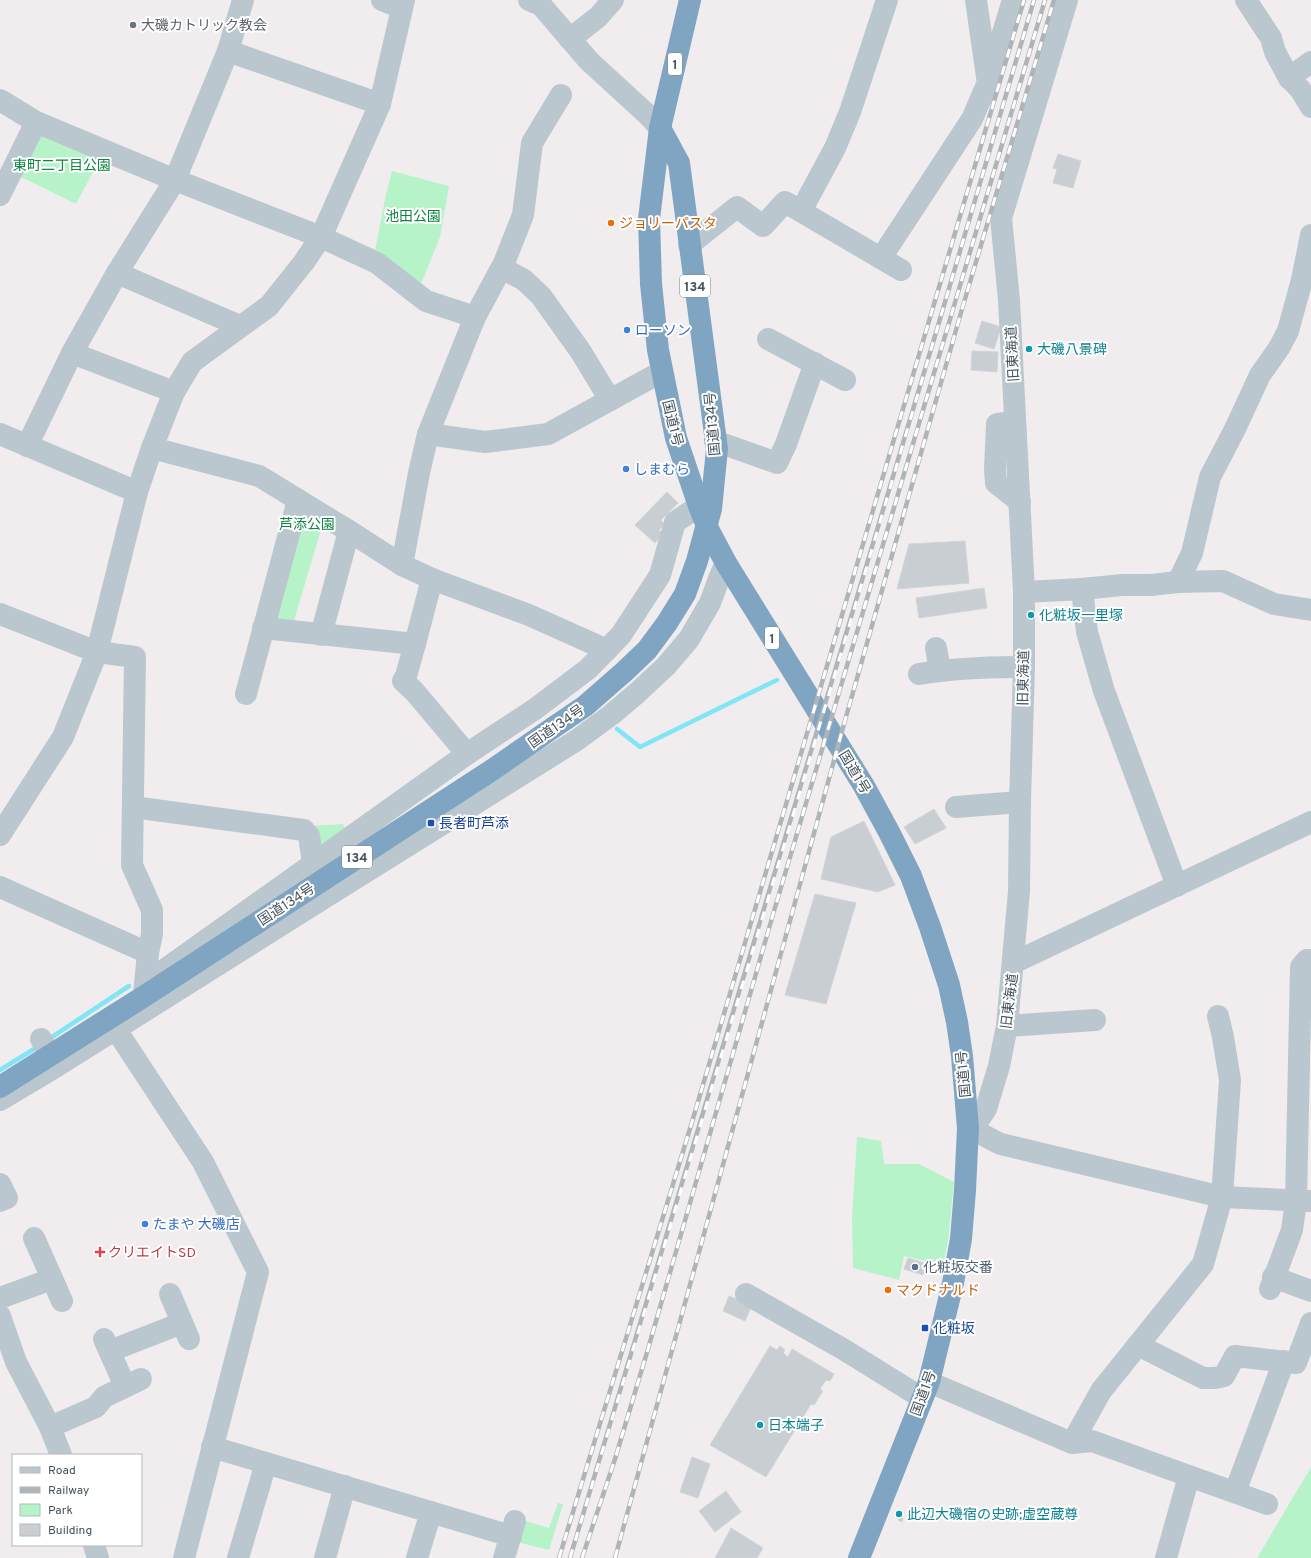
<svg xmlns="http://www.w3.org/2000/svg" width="1311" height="1558" font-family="Overpass,'Noto Sans JP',sans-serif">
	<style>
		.green { fill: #b7f3c9 }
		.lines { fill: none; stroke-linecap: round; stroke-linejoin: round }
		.stream { stroke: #80e5f4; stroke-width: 4.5 }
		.building { fill: #c9ced3; stroke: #d1d4da }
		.minor { stroke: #bac7ce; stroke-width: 22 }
		.highway { stroke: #80a5c2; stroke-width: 22 }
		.rail-casing { stroke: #afb4b9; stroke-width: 4.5 }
		.rail { stroke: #fff; stroke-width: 3; stroke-dasharray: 9; stroke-linecap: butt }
		.worship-dot { fill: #6b7280; stroke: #fff; stroke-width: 1.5 }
		.food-dot { fill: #e8710a; stroke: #fff; stroke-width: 1.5 }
		.shop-dot { fill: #3f7fe0; stroke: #fff; stroke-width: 1.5 }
		.culture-dot { fill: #0f9aa8; stroke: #fff; stroke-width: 1.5 }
		.transit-dot { fill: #1a4fb4; stroke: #fff; stroke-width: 1.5 }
		.health-dot { fill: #e0444e; stroke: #fff; stroke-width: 1.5 }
		.service-dot { fill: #5c6f8a; stroke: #fff; stroke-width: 1.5 }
		.labels { text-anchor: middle; stroke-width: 4; stroke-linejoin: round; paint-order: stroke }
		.shield { fill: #fff; stroke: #7c878e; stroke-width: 1 }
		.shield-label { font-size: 13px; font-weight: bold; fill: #44535d }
		.worship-label { font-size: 14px; fill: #5b616d; stroke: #fff; text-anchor: start }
		.park-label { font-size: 14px; fill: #0e8540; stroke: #fff }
		.food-label { font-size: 14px; fill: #c56008; stroke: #fff; text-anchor: start }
		.shop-label { font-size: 14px; fill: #366cbe; stroke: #fff; text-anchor: start }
		.culture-label { font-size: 14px; fill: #0d838f; stroke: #fff; text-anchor: start }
		.street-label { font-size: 14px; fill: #44535d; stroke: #fff }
		.transit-label { font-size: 14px; fill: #164399; stroke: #fff; text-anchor: start }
		.health-label { font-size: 14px; fill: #be3a42; stroke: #fff; text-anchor: start }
		.service-label { font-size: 14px; fill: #4e5e75; stroke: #fff; text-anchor: start }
	</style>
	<rect width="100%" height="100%" fill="#f1edee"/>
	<g class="green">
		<polygon points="36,122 104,151 76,204 11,172"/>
		<polygon points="392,171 449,186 440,237 417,294 373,261 386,194"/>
		<polygon points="298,500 325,516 291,631 263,628"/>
		<polygon points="343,824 348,839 313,863 308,826"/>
		<polygon points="857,1137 881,1141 884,1164 919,1164 954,1182 948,1241 943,1265 904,1256 899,1280 853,1268 852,1217"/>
		<polygon points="1311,1467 1311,1558 1257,1558"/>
		<polygon points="558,1503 563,1504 549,1550 509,1540 516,1518 549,1528"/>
	</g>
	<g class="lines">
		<g class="stream">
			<polyline points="617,729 640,747 777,680"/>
			<polyline points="49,1039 129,986"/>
			<polyline points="0,1070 39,1046"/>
		</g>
	</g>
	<g class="building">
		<polygon points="1058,154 1081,161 1073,188 1053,183 1057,169 1053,168"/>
		<polygon points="982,321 1001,327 994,349 975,343"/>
		<polygon points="972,351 998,352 997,372 971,370"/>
		<polygon points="667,492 678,503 661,520 664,525 659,530 663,534 655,543 635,525"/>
		<polygon points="965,541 969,583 897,589 909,544"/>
		<polygon points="984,588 987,608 919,618 916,598"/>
		<polygon points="934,809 946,828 915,844 904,827"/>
		<polygon points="864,821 895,885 878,892 821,879 831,837"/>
		<polygon points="815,894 856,903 826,1004 785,995"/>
		<polygon points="908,1258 927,1264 923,1275 904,1269"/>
		<polygon points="729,1296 752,1305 745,1321 723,1311"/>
		<polygon points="770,1346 777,1350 780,1346 785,1350 783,1353 788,1357 792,1349 834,1374 830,1381 826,1380 820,1389 823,1391 814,1405 811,1404 766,1477 710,1445"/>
		<polygon points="692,1457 710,1464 698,1498 680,1492"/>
		<polygon points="726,1491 741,1512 715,1532 699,1511"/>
		<polygon points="900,1516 903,1518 902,1522 898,1520"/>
		<polygon points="731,1528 763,1548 757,1558 715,1558"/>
	</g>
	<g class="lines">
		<g class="minor">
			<polyline points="382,0 402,8"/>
			<polyline points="529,0 541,5 589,61 649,116 660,128"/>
			<polyline points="976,0 987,77"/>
			<polyline points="1246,0 1271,38 1275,52 1289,78 1300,89 1311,107"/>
			<polyline points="570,39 598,17 613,0"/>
			<polyline points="228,51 380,104"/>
			<polyline points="1289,78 1311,62"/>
			<polyline points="0,100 36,122 175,180 321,237 377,263 426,301 475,317"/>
			<polyline points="0,195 36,122"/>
			<polyline points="801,211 835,148 850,112 887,0"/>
			<polyline points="689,245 737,207 763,226 785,202 901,270"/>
			<polyline points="881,258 972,119 988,82 1013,0"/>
			<polyline points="502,268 524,280 541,296 581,352 610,400"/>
			<polyline points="117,273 240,326"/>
			<polyline points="768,339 845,380"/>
			<polyline points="72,353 174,392"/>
			<polyline points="1015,421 997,424 995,470 996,483 1020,502"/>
			<polyline points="0,434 137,492"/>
			<polyline points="428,434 485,442 548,434 661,372"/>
			<polyline points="715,441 777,463 786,444 815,363"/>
			<polyline points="27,446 72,353 117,273 175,180 228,51 243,0"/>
			<polyline points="152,448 259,476 349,531 402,565 432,579 529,615 607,650"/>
			<polyline points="402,565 419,473 428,434 475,317 504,263 523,215 532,143 561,95"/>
			<polyline points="432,579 415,644 406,676 403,681 414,691 467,754"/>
			<polyline points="1178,582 1192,553 1210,477 1235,429 1260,375 1279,348 1288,331 1302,280 1311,235"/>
			<polyline points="1082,589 1122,585 1151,585 1178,582 1223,581 1274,604 1311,610"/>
			<polyline points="1024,592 1082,589 1087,632 1104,691 1177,886"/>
			<polyline points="0,614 97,652 135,657 132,865 152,910 152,934 148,953 144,994"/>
			<polyline points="263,628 415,644"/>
			<polyline points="321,635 349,531"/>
			<polyline points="936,648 940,670"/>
			<path d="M919 674C954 668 988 667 1024 667"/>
			<polyline points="246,694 298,500"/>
			<polyline points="133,807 304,830 309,836 313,863"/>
			<polyline points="956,807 1020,802"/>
			<polyline points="0,835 63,737 97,652 137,492 152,448 174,392 192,362 269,306 304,262 321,237 380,104 404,0"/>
			<polyline points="0,887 148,953"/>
			<polyline points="307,890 316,903 577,740 611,715 637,693 666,666 689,639 710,603 720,576 726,563"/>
			<polyline points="1013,963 1311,822"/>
			<polyline points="146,983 467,754 535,709 588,669 621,635 660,575 675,522 699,506"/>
			<polyline points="109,1019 203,1162 258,1272 184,1558"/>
			<polyline points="1007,1026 1095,1020"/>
			<polyline points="41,1039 51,1056"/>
			<polyline points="0,1100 57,1066 316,903"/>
			<polyline points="968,1128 978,1121 986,1109 999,1066 1007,1026 1019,891 1020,802 1024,667 1024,592 1009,300 1001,218 1067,0"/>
			<path d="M968 1128C980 1132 989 1139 1001 1144L1222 1197 1230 1080 1223 1037 1218 1016"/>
			<polyline points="0,1184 7,1198 0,1201"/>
			<polyline points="34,1238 62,1301"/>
			<polyline points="1273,1277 1311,1291"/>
			<polyline points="1270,1289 1292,1230 1296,1201 1301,967 1307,960 1311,960"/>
			<polyline points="170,1294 189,1339"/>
			<polyline points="746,1294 843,1349 922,1398"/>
			<polyline points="0,1298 52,1279"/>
			<polyline points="0,1316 16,1362 50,1427 61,1455"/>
			<polyline points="104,1339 125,1386"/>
			<polyline points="1138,1345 1203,1378 1215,1378 1224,1376 1235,1356 1296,1363 1311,1323"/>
			<polyline points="110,1351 182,1323"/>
			<polyline points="929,1382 1072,1443 1092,1441 1189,1476 1166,1558"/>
			<polyline points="50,1427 96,1407 104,1397 141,1379"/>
			<polyline points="1072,1443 1101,1391 1203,1264 1222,1197 1311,1201"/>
			<polyline points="212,1447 511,1536"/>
			<polyline points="1189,1476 1267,1504"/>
			<polyline points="1235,1492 1284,1361"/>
			<polyline points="94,1545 98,1558"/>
			<polyline points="238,1558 266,1463"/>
			<polyline points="325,1558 345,1486"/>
			<polyline points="417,1558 431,1512"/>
			<polyline points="504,1558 515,1521"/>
		</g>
		<g class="highway">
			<polyline points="690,0 660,128 649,219 651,284 658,350 676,438 699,506 709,531 726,563 864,786 889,832 911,876 930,927 949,985 957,1022 962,1056 968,1128 965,1190 961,1239 953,1283 929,1382 859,1558"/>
			<polyline points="0,1087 143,997 492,770 557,725 585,706 625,671 647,650 667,623 685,594 697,561 711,509 717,449 679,163 660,128"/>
		</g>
		<g class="rail-casing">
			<g id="rail">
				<polyline points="559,1558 692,1122 1024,0"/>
				<path d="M570 1558C727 1040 881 520 1034 0"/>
				<polyline points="582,1558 615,1459 648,1349 774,911 1045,0"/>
				<polyline points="615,1558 844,724 962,309 1054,0"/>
			</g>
		</g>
		<use href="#rail" class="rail"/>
	</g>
	<circle class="worship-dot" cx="133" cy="25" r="4"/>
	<g class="food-dot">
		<circle cx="611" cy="223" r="4"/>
		<circle cx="888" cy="1290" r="4"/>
	</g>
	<g class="shop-dot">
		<circle cx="627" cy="330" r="4"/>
		<circle cx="626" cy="469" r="4"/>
		<circle cx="145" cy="1224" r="4"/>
	</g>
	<g class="culture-dot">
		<circle cx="1029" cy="349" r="4"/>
		<circle cx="1031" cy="615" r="4"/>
		<circle cx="760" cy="1425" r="4"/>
		<circle cx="899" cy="1514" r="4"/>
	</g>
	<g class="transit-dot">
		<rect x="427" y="819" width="8" height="8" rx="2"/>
		<rect x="921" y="1324" width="8" height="8" rx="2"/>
	</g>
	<path class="health-dot" d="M98 1246h4v4h4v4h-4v4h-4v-4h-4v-4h4z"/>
	<circle class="service-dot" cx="915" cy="1267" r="4"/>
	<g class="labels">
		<g class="shield">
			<rect x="668" y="53" width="14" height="22" rx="3"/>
			<rect x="680" y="275" width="30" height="22" rx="3"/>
			<rect x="765" y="627" width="14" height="22" rx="3"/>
			<rect x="342" y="846" width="30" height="22" rx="3"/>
		</g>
		<g class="shield-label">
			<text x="675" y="69">1</text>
			<text x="695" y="291">134</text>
			<text x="772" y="643">1</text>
			<text x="357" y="862">134</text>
		</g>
		<g class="worship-label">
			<text x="141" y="30">大磯カトリック教会</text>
		</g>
		<g class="park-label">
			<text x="62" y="170">東町二丁目公園</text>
			<text x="413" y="221">池田公園</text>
			<text x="307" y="529">芦添公園</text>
		</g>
		<g class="food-label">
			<text x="619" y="228">ジョリーパスタ</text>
			<text x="896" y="1295">マクドナルド</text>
		</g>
		<g class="shop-label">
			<text x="635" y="335">ローソン</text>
			<text x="634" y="474">しまむら</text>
			<text x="153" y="1229">たまや 大磯店</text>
		</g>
		<g class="culture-label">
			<text x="1037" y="354">大磯八景碑</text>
			<text x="1039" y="620">化粧坂一里塚</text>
			<text x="768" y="1430">日本端子</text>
			<text x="907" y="1519">此辺大磯宿の史跡;虚空蔵尊</text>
		</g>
		<g class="street-label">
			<text transform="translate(1012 354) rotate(-93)" y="5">旧東海道</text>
			<text transform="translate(673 423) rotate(76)" y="5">国道1号</text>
			<text transform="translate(712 424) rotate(-95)" y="5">国道134号</text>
			<text transform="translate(1023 678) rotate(-89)" y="5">旧東海道</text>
			<text transform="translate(556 726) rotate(-35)" y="5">国道134号</text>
			<text transform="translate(855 772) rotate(59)" y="5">国道1号</text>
			<text transform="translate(286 904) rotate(-33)" y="5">国道134号</text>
			<text transform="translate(1009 1001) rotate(-83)" y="5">旧東海道</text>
			<text transform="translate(963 1074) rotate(-96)" y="5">国道1号</text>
			<text transform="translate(923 1393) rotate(-70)" y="5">国道1号</text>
		</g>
		<g class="transit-label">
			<text x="439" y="828">長者町芦添</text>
			<text x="933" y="1333">化粧坂</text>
		</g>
		<g class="health-label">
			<text x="108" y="1257">クリエイトSD</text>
		</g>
		<g class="service-label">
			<text x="923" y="1272">化粧坂交番</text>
		</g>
	</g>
	<rect x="12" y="1454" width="130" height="92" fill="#ffffff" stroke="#b4babe"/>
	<rect x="20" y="1467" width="20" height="6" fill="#bac7ce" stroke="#b4babe"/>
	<text x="48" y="1474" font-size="12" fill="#44535d">Road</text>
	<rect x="20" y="1487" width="20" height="6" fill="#afb4b9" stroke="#b4babe"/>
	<text x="48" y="1494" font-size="12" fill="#44535d">Railway</text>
	<rect x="20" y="1504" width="20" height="12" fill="#b7f3c9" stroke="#b4babe"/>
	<text x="48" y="1514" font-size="12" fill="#44535d">Park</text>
	<rect x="20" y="1524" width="20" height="12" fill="#c9ced3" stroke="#b4babe"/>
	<text x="48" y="1534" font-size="12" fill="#44535d">Building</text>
</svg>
